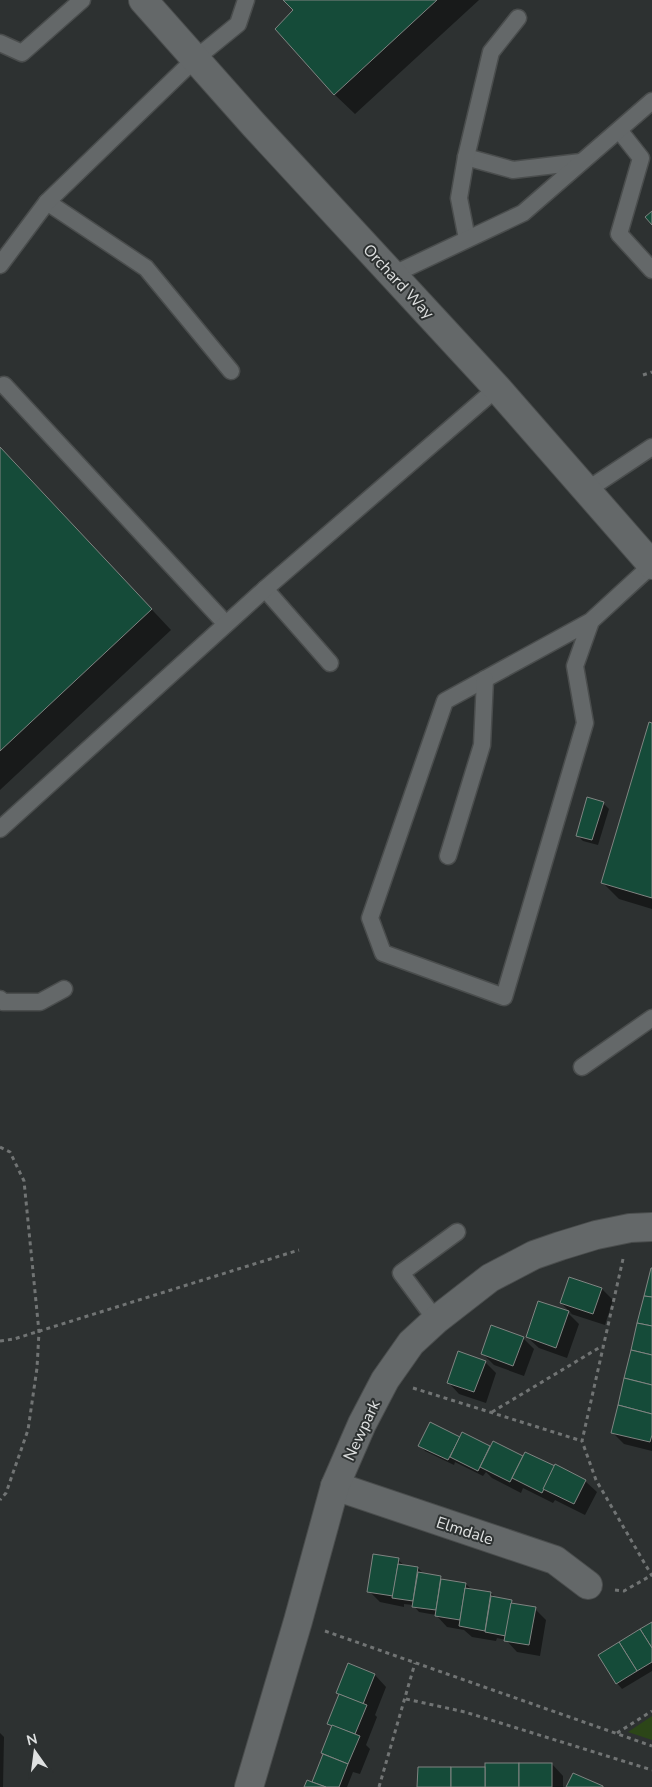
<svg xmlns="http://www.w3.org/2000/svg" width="652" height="1787" font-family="'Nunito Sans',sans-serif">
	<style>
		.green { fill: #2c4618 }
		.shadow { fill: #0007 }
		.building { fill: #154b39; stroke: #808482 }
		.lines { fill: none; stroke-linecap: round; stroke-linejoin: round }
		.lane-casing { stroke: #4a4d4d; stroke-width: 19 }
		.street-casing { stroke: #4a4d4d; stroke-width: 30 }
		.path { stroke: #717474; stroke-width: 3; stroke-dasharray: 4 4; stroke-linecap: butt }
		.lane { stroke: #646869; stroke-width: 16 }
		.street { stroke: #646869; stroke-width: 28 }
		.labels { text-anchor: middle; stroke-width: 4; stroke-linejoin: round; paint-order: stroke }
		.street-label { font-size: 16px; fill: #dfe1e1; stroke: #2d3131 }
	</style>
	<rect width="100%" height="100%" fill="#2d3131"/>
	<polygon class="green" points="652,1716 652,1740 628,1732"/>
	<g class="shadow">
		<polygon points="285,0 479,0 355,114 334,94 295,10"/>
		<polygon points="0,448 171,630 0,790"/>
		<polygon points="652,724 652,909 619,899 603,883"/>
		<polygon points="603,803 609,809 598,845 583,841 577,835"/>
		<polygon points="652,1270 652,1451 624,1444 612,1432"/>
		<polygon points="570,1278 602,1289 613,1300 605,1325 568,1313 579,1324 567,1358 539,1348 527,1337 539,1303 572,1314 561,1303"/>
		<polygon points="523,1338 534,1349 524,1376 494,1365 482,1353"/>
		<polygon points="485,1362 496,1373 486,1403 459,1394 448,1382"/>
		<polygon points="463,1433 491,1447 493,1442 523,1457 585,1481 597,1492 585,1515 555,1500 553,1503 523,1488 521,1493 492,1478 486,1472 483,1476 455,1462 454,1465 425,1451 420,1445 460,1438"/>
		<polygon points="398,1560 405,1566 418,1568 424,1574 441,1577 444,1581 466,1584 472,1590 491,1593 496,1598 511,1601 515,1605 535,1609 546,1620 540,1656 517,1652 506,1640 497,1638 496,1641 472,1637 464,1630 447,1627 436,1615 419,1612 413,1605 404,1604 404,1607 380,1602 369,1591"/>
		<polygon points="652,1623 652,1671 622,1689 617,1683"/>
		<polygon points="349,1665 375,1675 386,1687 375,1715 377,1717 366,1745 370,1749 360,1774 353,1772 347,1787 306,1787 313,1783 324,1755 322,1753 332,1727 329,1723 340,1695"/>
		<polygon points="0,1733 4,1737 3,1787 0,1787"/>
		<polygon points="552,1764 563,1776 563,1787 419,1787 486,1768"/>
	</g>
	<g class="building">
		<polygon points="283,0 437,0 334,95 275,29 293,10"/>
		<polygon points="652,211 652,225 645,217"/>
		<polygon points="0,447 152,609 0,751"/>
		<polygon points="649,722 652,723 652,898 601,883"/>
		<polygon points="587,797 604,802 592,840 576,836"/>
		<polygon points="651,1268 652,1268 652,1297 644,1296"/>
		<polygon points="569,1277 602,1288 593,1314 560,1303"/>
		<polygon points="644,1296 652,1297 652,1326 637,1323"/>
		<polygon points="538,1301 569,1311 556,1348 526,1337"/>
		<polygon points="637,1323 652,1326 652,1355 631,1350"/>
		<polygon points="491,1325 524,1337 513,1366 481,1354"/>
		<polygon points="631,1350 652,1355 652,1385 624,1378"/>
		<polygon points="458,1351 486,1361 474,1392 447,1383"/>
		<polygon points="624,1378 652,1385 652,1414 618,1405"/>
		<polygon points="618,1405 652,1414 652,1435 650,1442 611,1433"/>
		<polygon points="430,1422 460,1437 448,1460 418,1446"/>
		<polygon points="462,1432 490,1446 478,1471 450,1457"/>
		<polygon points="493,1441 523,1456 510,1482 480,1467"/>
		<polygon points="525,1452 555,1466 542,1493 512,1478"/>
		<polygon points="555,1464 586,1480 574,1504 543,1489"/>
		<polygon points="373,1554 399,1558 393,1596 367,1592"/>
		<polygon points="398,1564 418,1567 413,1601 392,1598"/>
		<polygon points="418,1572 441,1576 436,1610 412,1607"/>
		<polygon points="441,1579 466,1583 460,1620 435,1616"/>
		<polygon points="465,1588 491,1592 485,1631 459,1626"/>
		<polygon points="491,1596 512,1600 506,1636 485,1632"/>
		<polygon points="511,1603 536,1607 529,1645 504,1641"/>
		<polygon points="652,1622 652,1648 640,1629"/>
		<polygon points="640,1629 652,1648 652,1662 637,1671 619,1642"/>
		<polygon points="619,1642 637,1671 616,1684 598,1655"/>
		<polygon points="348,1663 375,1674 363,1704 336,1693"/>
		<polygon points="339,1694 367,1705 355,1734 327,1724"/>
		<polygon points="332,1725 360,1736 348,1764 321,1753"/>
		<polygon points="323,1754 348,1764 339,1787 326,1787 312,1782"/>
		<rect x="485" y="1763" width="34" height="24"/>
		<rect x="519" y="1763" width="33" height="24"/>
		<polygon points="418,1767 451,1767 451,1787 417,1787"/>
		<rect x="451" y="1767" width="34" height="20"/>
		<polygon points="573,1773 603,1786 603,1787 566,1787"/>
		<polygon points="307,1780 312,1782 326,1787 304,1787"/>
	</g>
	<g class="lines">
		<g class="lane-casing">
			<g id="lane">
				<polyline points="0,43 22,53 82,0"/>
				<polyline points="619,130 641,158 619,234 652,270"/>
				<polyline points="466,157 513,170 581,162"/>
				<polyline points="47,202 146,268 231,371"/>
				<polyline points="467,239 459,198 466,157 491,52 518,18"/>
				<polyline points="0,265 47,202 195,59 238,24 246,0"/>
				<polyline points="392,275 523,213 652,101"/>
				<polyline points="4,385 226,624"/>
				<polyline points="587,490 652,447"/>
				<polyline points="265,589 330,663"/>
				<polyline points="591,621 575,666 585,723 504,997 383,953 370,918 445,701 591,621 652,565"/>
				<polyline points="0,829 265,589 497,388"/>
				<polyline points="448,856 482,745 485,679"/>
				<polyline points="0,999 3,1002 40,1002 64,989"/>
				<polyline points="582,1067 652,1018"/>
				<polyline points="436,1320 401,1273 457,1232"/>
			</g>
		</g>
		<g class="street-casing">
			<g id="street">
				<polyline points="143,0 254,125 497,388 652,565"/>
				<polyline points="335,1486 555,1560 588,1585"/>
				<polyline points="249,1787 298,1621 335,1486 362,1424 385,1380 411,1343 436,1320 490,1278 534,1255 560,1246 596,1235 630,1228 652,1227"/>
			</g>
		</g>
		<g class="path">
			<polyline points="643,375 652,372"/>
			<polyline points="0,1147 10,1152 24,1181 39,1332 37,1368 28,1430 6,1493 0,1500"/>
			<polyline points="623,1259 582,1441 596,1480 652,1576"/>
			<polyline points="0,1341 14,1339 299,1250"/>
			<polyline points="413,1388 582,1441"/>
			<polyline points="492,1412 602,1346"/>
			<polyline points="615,1590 624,1591 652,1575"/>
			<polyline points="325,1631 652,1746"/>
			<polyline points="406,1699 465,1712 652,1770"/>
			<polyline points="617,1733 652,1711"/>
			<polyline points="379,1787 415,1663"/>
		</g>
		<use href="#lane" class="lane"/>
		<use href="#street" class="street"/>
	</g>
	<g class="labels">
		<g class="street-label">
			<text transform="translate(399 281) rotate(47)" y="6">Orchard Way</text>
			<text transform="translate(361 1430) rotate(-65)" y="6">Newpark</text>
			<text transform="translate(465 1530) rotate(18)" y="6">Elmdale</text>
		</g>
	</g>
	<g transform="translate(35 1752) rotate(346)" stroke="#2d3131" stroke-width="4" paint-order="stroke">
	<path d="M0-4L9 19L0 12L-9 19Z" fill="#dfe1e1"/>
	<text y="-8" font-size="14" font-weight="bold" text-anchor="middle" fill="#dfe1e1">N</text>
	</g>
</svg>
